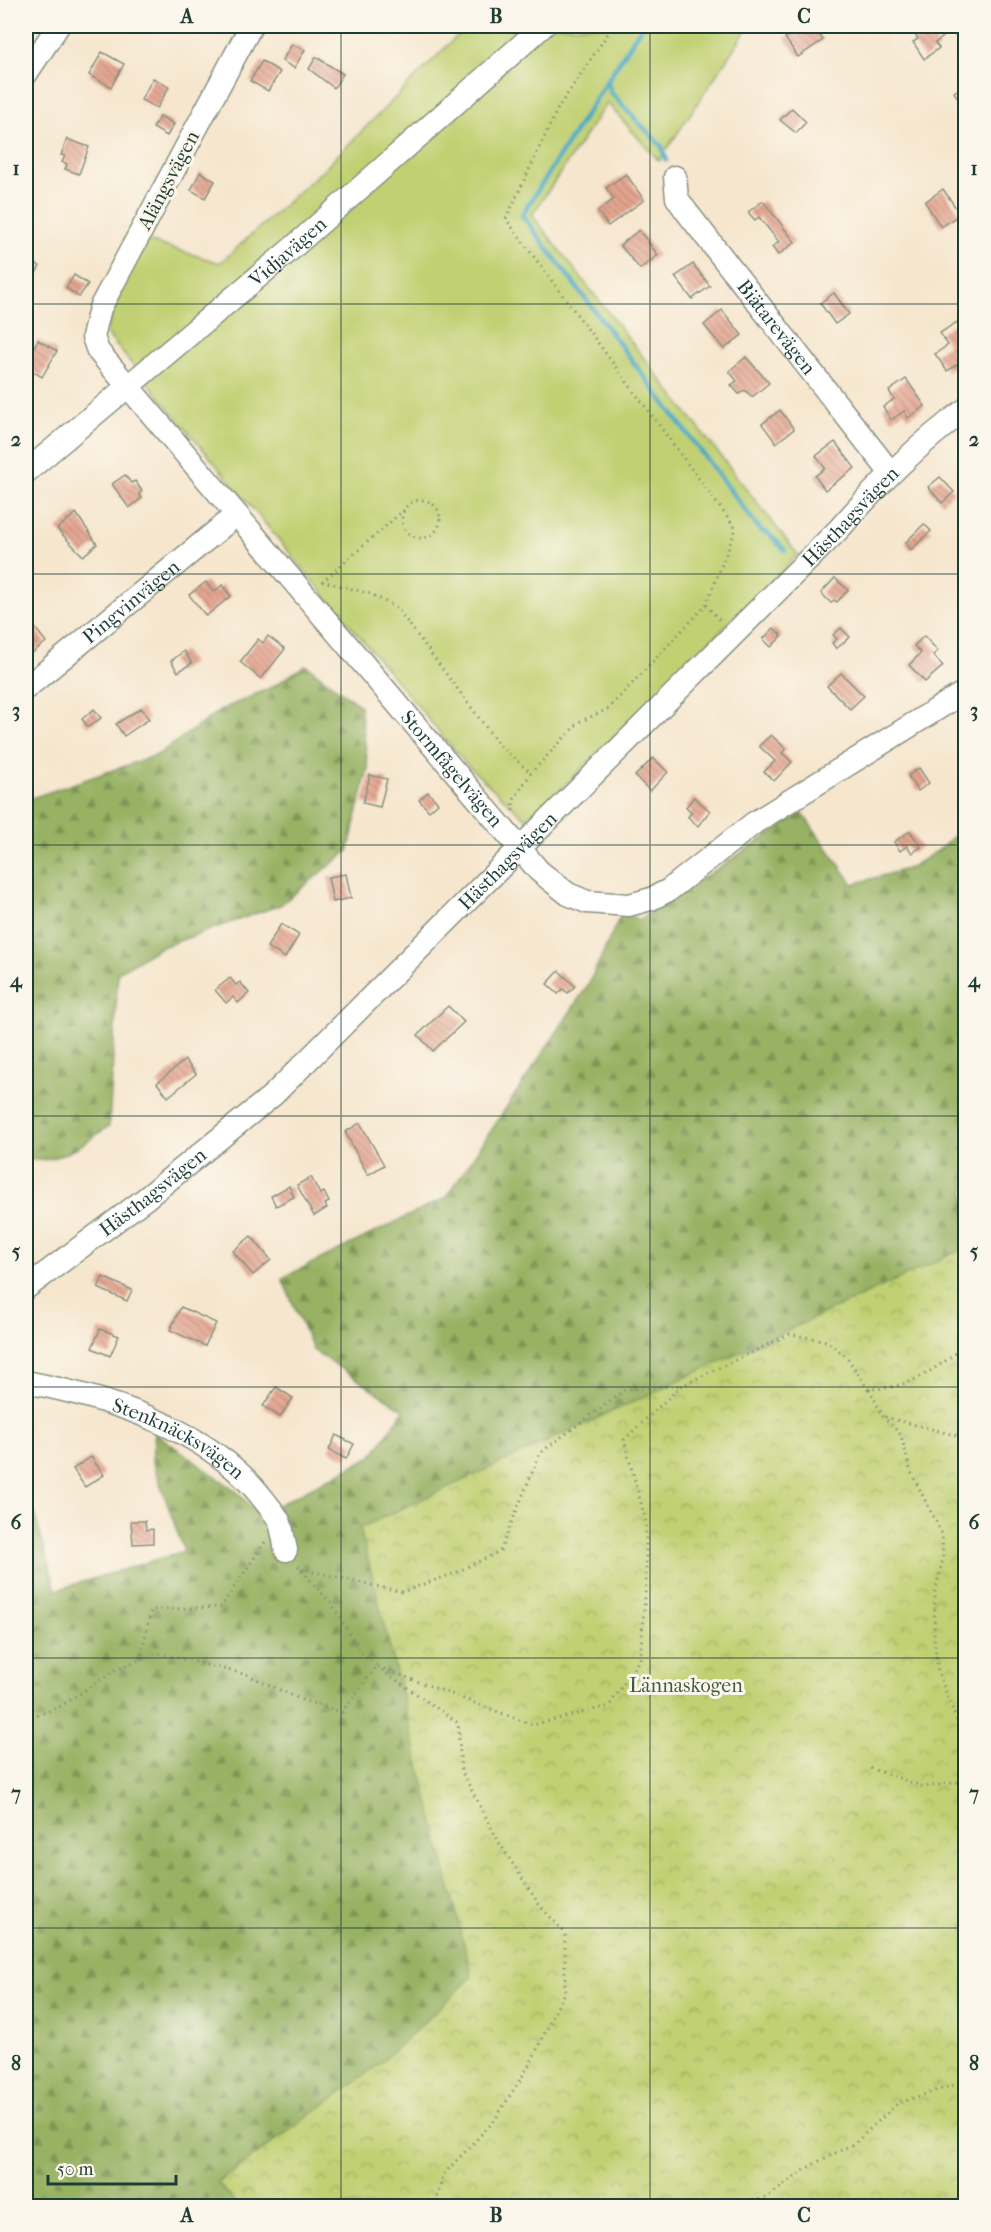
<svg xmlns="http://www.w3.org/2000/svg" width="991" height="2232" font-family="'IM FELL French Canon',serif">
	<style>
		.grass { fill: #c1d072; stroke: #708653; stroke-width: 1.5 }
		.forest { fill: url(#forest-firs); stroke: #5c784c; stroke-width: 1.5 }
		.park { fill: url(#park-crowns); stroke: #708653; stroke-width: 1.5 }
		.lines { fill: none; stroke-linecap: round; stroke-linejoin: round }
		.stream { stroke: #42a8c2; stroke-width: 5 }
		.building { fill: url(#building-back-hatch) }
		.minor-casing { stroke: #8a9281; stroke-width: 25 }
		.path { stroke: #8a9281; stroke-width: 3; stroke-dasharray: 1.5 4.5; stroke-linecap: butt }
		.minor { stroke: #fff; stroke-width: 22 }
		.grid { fill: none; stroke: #1f3d34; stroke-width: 1.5; stroke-opacity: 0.55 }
		.labels { text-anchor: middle; stroke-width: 6; stroke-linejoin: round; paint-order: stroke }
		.street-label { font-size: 20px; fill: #1f3d34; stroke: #fbf7ec }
		.park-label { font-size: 20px; fill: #3f5a40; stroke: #fbf7ec }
		.neatline { fill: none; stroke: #1f3d34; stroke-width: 2 }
		.grid-label { font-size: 20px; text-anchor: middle; font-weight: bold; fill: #1f3d34 }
	</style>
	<defs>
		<pattern id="forest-firs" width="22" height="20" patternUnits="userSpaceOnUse" patternTransform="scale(1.5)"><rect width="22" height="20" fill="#98b264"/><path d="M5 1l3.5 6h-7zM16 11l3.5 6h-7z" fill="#7b9253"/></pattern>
		<pattern id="park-crowns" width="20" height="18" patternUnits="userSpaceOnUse" patternTransform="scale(1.5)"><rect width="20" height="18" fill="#c1d072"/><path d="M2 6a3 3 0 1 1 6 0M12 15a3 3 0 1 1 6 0" fill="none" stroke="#9caa5e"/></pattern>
		<pattern id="building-back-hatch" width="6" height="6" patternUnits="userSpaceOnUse" patternTransform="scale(1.5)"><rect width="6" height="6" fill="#e5a590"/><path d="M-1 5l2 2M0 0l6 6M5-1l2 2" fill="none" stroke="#b98876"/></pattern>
	</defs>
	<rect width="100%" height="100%" fill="#fbf7ec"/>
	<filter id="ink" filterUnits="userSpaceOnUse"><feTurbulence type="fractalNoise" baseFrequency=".0167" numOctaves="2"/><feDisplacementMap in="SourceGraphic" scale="12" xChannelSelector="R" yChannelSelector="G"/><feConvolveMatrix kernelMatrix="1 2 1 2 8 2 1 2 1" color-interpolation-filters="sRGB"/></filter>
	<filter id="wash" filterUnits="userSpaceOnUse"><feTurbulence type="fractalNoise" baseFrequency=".008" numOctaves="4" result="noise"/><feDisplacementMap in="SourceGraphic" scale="24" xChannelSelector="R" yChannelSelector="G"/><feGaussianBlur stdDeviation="1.35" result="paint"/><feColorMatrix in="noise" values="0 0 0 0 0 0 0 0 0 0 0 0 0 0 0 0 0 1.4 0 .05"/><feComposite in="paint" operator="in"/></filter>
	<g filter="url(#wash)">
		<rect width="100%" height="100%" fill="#f6e6ce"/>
		<polygon class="grass" points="467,26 749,26 659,161 607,103 532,215 798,555 547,803 525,818 466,764 106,333 138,238 220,263 323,170"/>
		<g class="forest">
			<path d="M306 665 360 706 368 768 348 851 280 905 159 948 118 972 109 1126C82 1145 61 1163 26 1160V800L157 755 221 710 274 686Z"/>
			<polygon points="802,813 853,884 910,868 939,850 965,826 965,1781 558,2206 26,2206 26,1484 56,1590 184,1551 152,1460 155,1433 235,1490 259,1515 372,1456 404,1410 313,1350 282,1278 447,1197 588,985 622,912 639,920"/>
		</g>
		<polygon class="park" points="965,1248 965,2206 239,2206 218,2183 383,2061 472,1977 360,1528"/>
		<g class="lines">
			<g class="stream">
				<polyline points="642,26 522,215 761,531 768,533 785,550"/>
				<polyline points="608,82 611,93 662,147 666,160"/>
			</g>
		</g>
		<g id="blocks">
			<g class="building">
				<polygon points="804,26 813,26 823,40 798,57 785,38"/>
				<polygon points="927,26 940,26 942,29 938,31 943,37 935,43 939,48 924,59 913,42 918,39 915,34"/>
				<polygon points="292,44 305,50 294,68 282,61"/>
				<polygon points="102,52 124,64 111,87 89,75"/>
				<polygon points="316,57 343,74 334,88 309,69"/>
				<polygon points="262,61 280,72 268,91 250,81"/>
				<polygon points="153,78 169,87 157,108 141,100"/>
				<polygon points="966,85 966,111 954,92"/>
				<polygon points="792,108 806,122 796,133 780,120"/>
				<polygon points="160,116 174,124 167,136 153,128"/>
				<polygon points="67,139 89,147 79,174 65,169 67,164 62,162 65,156 61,155"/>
				<polygon points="200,172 215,181 205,198 191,190"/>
				<polygon points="626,174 644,200 608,226 598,211 614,199 606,188"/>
				<polygon points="943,189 960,214 941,227 925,202"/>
				<polygon points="763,201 795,242 778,255 772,247 779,242 759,217 755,220 748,212"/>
				<polygon points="639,230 658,255 640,269 620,245"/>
				<polygon points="26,260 40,266 34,277 26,273"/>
				<polygon points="693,264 710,286 692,299 675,277"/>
				<polygon points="74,275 88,284 79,297 66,288"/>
				<polygon points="834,293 849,314 835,324 820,303"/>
				<polygon points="722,310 742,335 724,349 704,325"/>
				<polygon points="957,322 966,335 966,359 947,371 935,354 948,345 940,333"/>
				<polygon points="38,340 57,351 42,377 26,367 26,360"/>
				<polygon points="746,357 769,383 752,397 745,390 739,394 731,385 737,381 729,371"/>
				<polygon points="906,379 925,406 908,418 904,411 891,420 883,407 894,399 889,391"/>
				<polygon points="780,410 794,429 776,443 762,424"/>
				<polygon points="835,442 855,468 825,490 815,476 825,468 816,456"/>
				<polygon points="125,475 131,483 135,481 142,491 139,494 142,498 129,508 112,484"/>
				<polygon points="940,477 954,492 942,503 928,487"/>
				<polygon points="76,513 97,544 83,556 57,529"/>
				<polygon points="924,524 931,531 911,550 905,543"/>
				<polygon points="835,578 848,590 837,602 834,600 831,603 821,593"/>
				<polygon points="206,582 214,592 222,585 231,596 206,616 189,595"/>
				<polygon points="32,624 46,642 26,658 26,630"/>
				<polygon points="774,628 782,636 771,647 763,639"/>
				<polygon points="841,628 850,637 836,649 832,643 837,639 833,635"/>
				<polygon points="268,636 285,649 261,679 240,662 258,639 263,643"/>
				<polygon points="924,636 938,651 933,655 943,666 925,682 909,665 921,653 914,646"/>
				<polygon points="184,651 192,663 178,672 171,661"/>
				<polygon points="841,673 864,696 850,709 827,686"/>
				<polygon points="141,708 149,719 124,736 116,724"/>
				<polygon points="94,709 101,718 88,727 82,719"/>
				<polygon points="771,735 786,749 782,753 792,762 774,781 764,772 775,761 759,746"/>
				<polygon points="653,758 668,772 650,791 635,776"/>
				<polygon points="919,768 929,783 918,791 908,776"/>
				<polygon points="370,775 387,779 380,807 363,803"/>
				<polygon points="428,792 438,803 429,811 419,800"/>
				<polygon points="966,792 966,808 962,810 957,802"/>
				<polygon points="694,797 710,811 698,826 688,817 692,812 686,807"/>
				<polygon points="910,831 921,847 912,853 907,846 900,851 894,842"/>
				<polygon points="346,874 351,898 333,902 328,877"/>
				<polygon points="281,924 299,935 285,958 267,947"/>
				<polygon points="559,971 575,986 568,993 563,989 558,994 547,984"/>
				<polygon points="230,978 236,985 240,982 249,993 238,1003 233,997 226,1003 215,990"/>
				<polygon points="448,1006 464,1022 433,1051 418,1035"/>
				<polygon points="185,1060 196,1074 168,1097 157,1083"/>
				<polygon points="360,1123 384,1165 368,1175 345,1132"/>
				<polygon points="311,1177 320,1194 324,1192 329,1202 325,1204 327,1208 314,1216 297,1185"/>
				<polygon points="289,1186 294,1197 276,1206 271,1196"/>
				<polygon points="251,1236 271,1260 253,1275 233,1251"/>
				<polygon points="103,1277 132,1290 127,1301 98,1288"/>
				<polygon points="181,1307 216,1323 205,1346 170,1330"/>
				<polygon points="100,1329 119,1336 110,1356 92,1348"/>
				<polygon points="276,1387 293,1398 280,1417 263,1406"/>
				<polygon points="336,1435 354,1444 346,1459 329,1450"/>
				<polygon points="91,1457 104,1475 85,1487 73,1469"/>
				<polygon points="131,1521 145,1521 146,1530 153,1529 153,1543 133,1544"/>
			</g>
		</g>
	</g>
	<g filter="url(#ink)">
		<use href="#blocks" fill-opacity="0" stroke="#8a9281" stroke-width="1.5"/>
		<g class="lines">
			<g class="minor-casing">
				<g id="minor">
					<path id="s1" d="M251 26 100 308 93 337 98 351 539 871 568 894 587 902 629 905 651 899 669 890 754 823 966 691"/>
					<polyline points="963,26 966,30"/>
					<polyline points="26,74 58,26"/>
					<path id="s2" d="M675 177 677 198 686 211 890 472"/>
					<path id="s3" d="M26 472 290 250 543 26"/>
					<path id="s4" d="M26 688 236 515"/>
					<path id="s5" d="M26 1288 145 1199 273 1095 839 529C879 484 918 444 966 409"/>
					<path id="s6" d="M26 1382C110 1398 210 1429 264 1500 269 1507 277 1515 280 1523 283 1532 284 1542 286 1550"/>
				</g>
			</g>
			<g class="path">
				<circle cx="421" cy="519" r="19"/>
				<polyline points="322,581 371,594 397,608 500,746 531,773"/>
				<polyline points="322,582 404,510"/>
				<polyline points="706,605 721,622"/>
				<polyline points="513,811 513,801 531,773 579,722 608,709 706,605 736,529 506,219 558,108 613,26"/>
				<polyline points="869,1389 883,1416 901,1435 910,1470 942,1534 943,1559 935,1592 934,1638 938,1672 959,1726 966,1736"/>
				<polyline points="885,1417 966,1438"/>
				<polyline points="298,1566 333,1606 361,1653 377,1666"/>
				<polyline points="301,1569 402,1592 455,1573 500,1551 540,1453 626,1389 679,1386"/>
				<polyline points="140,1660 151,1610 221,1607 265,1542"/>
				<polyline points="382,1670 458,1723 461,1770 500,1844 540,1906 565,1933 565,1991 530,2064 494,2121 443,2175 435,2206"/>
				<path d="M26 1720 61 1706 117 1669 158 1653 248 1675 302 1700 342 1712 377 1666 533 1725 609 1706 640 1659 646 1584V1522L624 1440 681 1386 790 1334 826 1341 846 1356 868 1389C912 1389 932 1370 966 1346"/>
				<polyline points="870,1768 924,1787 966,1781"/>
				<polyline points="723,2206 766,2198 810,2166 855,2143 898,2103 966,2081"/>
			</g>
			<use href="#minor" class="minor"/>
		</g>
	</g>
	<path class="grid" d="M341 26V2206M650 26V2206M26 304H966M26 574H966M26 845H966M26 1116H966M26 1387H966M26 1658H966M26 1928H966"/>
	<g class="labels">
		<g class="street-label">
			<text transform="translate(168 180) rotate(-62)" y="7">Alängsvägen</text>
			<text dy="7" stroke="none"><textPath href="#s3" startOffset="342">Vidjavägen</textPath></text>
			<text dy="7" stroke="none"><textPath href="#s2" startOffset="184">Biätarevägen</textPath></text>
			<text dy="7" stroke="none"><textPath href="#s5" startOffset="1131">Hästhagsvägen</textPath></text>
			<text dy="7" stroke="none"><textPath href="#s4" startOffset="136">Pingvinvägen</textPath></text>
			<text dy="7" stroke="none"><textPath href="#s1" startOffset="912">Stormfågelvägen</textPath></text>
			<text dy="7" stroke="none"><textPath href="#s5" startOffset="645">Hästhagsvägen</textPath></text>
			<text dy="7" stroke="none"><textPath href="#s5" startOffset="159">Hästhagsvägen</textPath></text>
			<text dy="7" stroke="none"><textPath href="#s6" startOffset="164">Stenknäcksvägen</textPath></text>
		</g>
		<g class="park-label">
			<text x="686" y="1692">Lännaskogen</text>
		</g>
	</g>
	<rect width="991" height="2232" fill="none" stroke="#fbf7ec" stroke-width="66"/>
	<path d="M48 2175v9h128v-9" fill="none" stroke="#1f3d34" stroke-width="3"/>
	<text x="57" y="2175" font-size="18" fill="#1f3d34" stroke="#fbf7ec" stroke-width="4.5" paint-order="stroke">50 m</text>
	<rect x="33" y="33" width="925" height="2166" class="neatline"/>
	<g class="grid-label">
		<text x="187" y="23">A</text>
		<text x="496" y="23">B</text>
		<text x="804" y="23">C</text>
		<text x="16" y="175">1</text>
		<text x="974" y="175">1</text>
		<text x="16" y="446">2</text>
		<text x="974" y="446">2</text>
		<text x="16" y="717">3</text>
		<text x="974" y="717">3</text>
		<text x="16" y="987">4</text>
		<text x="974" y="987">4</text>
		<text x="16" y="1258">5</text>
		<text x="974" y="1258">5</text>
		<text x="16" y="1529">6</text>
		<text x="974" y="1529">6</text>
		<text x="16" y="1800">7</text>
		<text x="974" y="1800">7</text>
		<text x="16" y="2070">8</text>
		<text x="974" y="2070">8</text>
		<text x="187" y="2222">A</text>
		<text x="496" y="2222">B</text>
		<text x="804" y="2222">C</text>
	</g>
</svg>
